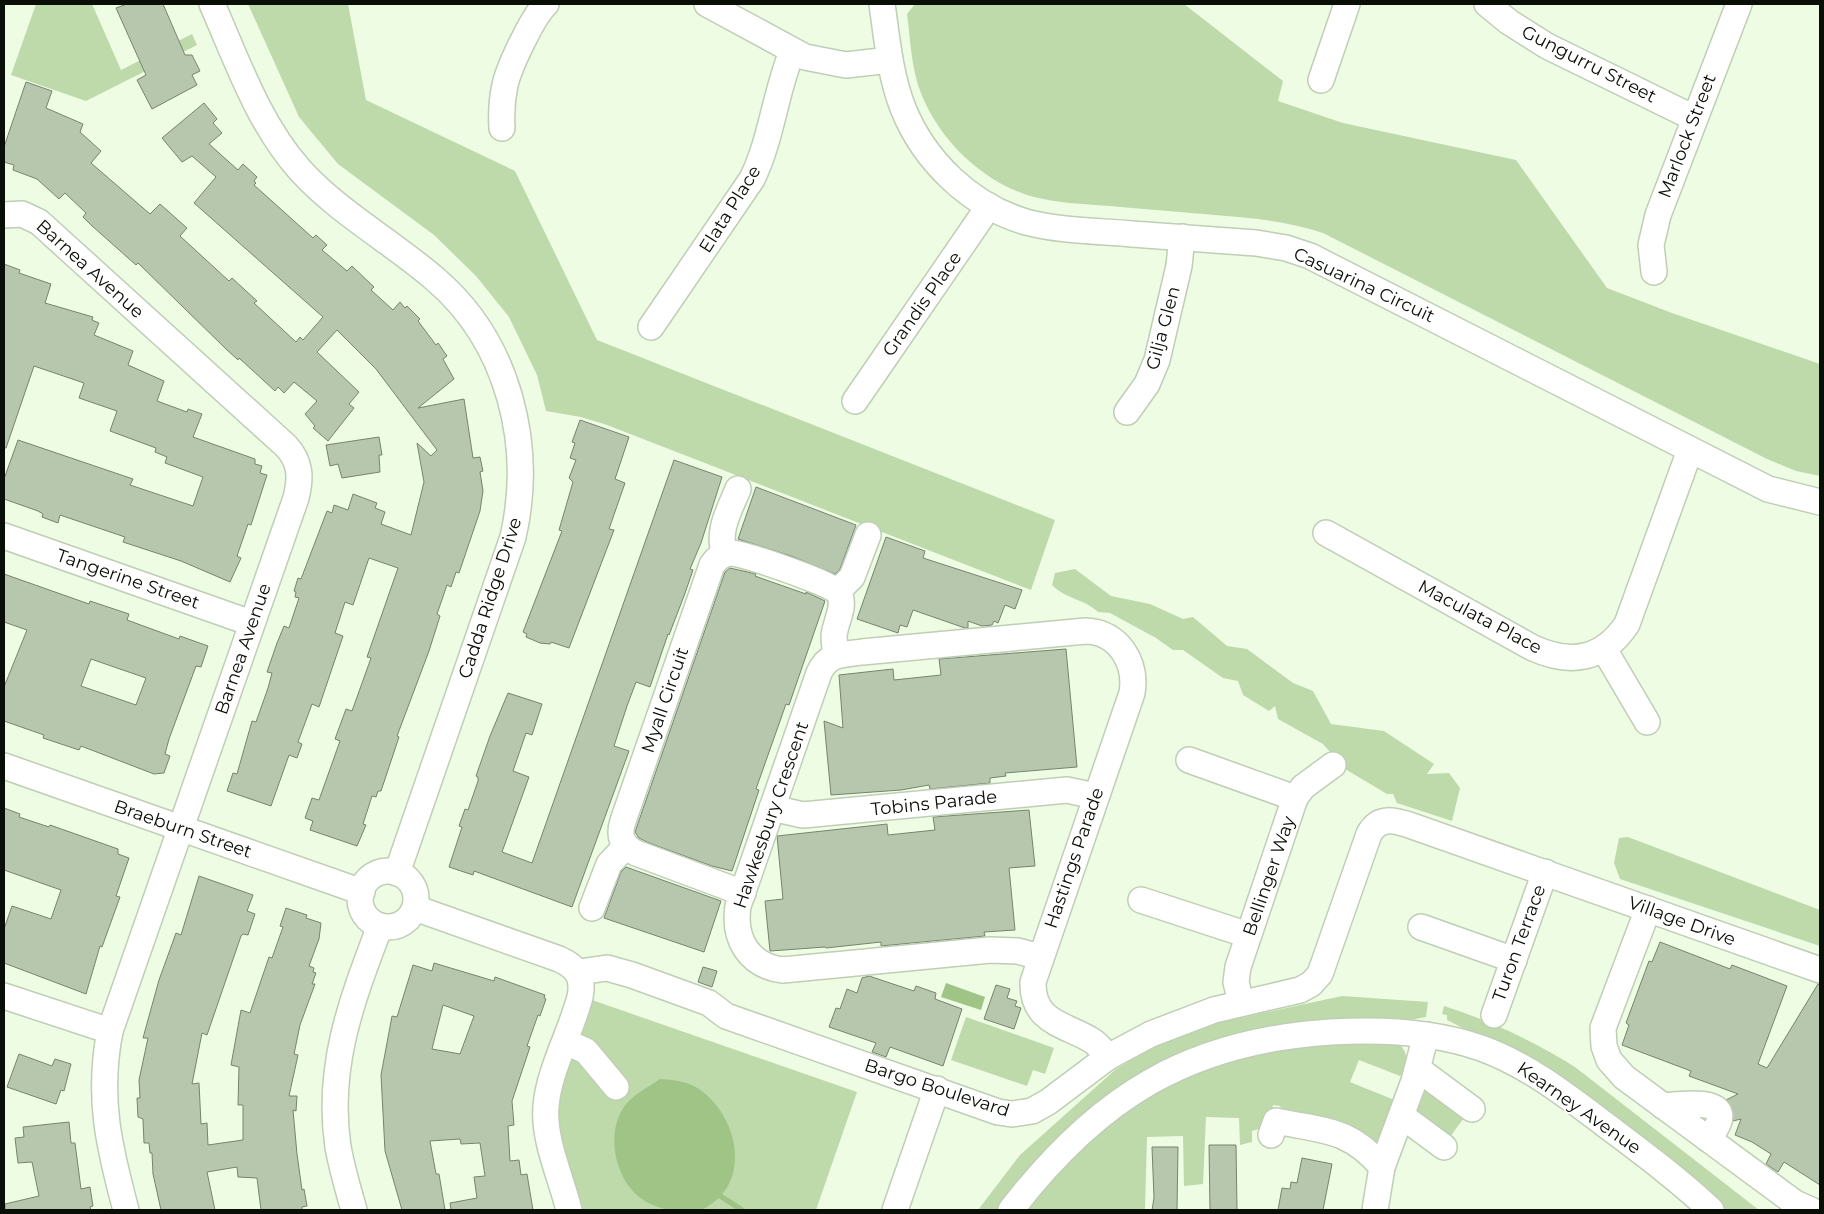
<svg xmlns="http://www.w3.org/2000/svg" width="1824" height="1214" font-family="Montserrat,sans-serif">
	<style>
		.green { fill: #bedaab }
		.water { fill: #9fc486 }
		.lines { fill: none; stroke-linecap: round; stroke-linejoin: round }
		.stream { stroke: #9fc486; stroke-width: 5.5 }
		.building { fill: #b7c7ae; stroke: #76846d; fill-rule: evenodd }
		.minor-casing { stroke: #bfceb5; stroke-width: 28 }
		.minor { stroke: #fff; stroke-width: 25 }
		.labels { text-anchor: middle; stroke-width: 4; stroke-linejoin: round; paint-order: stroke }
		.street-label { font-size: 18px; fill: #090e06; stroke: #fff }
	</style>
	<rect width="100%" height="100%" fill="#edfce3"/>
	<g class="green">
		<polygon points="36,4 92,4 121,70 192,34 197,45 86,101 11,75"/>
		<polygon points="248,4 348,4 366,100 515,171 597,340 1055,520 1031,590 607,425 581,417 546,411 537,375 509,317 476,276 434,235 338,164 299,117"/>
		<path d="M915 4H1184L1283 81 1278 101 1343 123 1516 160 1607 288 1672 313 1820 364V476L1796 471 1767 459 1323 233C1287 221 1252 218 1215 215 1179 212 1144 209 1109 206 1082 204 1056 203 1030 196 979 180 935 136 918 85 911 62 910 37 907 14Z"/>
		<path d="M1075 569 1111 596 1150 604 1183 619 1193 617 1227 646 1247 649 1293 683 1313 691 1331 724 1384 731 1434 764 1427 774 1449 773 1460 788 1452 821 1397 803 1393 794H1387L1345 769 1323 744 1278 719 1275 706 1269 711 1243 695 1238 681 1223 678 1183 650H1173L1156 638 1110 613 1098 612C1085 599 1065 599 1052 585L1055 573Z"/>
		<polygon points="1628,837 1820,910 1820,946 1620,879 1614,863 1619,838"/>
		<polygon points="1342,996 1428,1002 1426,1017 1162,1065 1002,1210 978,1210 1020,1155 1116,1069 1157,1045 1198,1027"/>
		<polygon points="592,1000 857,1092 816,1210 578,1210 558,1132 557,1097"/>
		<path d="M1444 1006C1491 1021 1533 1041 1575 1067L1759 1210H1725L1697 1185 1496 1045 1447 1020V1015L1442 1014Z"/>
		<polygon points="966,1017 1054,1048 1045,1074 1033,1070 1027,1086 951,1060"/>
		<path d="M1325 1040 1398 1043C1408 1051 1411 1067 1400 1076L1359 1060 1350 1082 1392 1099 1394 1107 1380 1146 1284 1115 1280 1106 1273 1105 1268 1126 1252 1131V1142L1240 1145 1239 1118 1206 1117 1203 1184 1184 1186 1183 1136 1147 1137 1145 1210H1021L1098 1128 1190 1069Z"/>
		<polygon points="1423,1087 1466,1115 1447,1141 1415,1114"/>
	</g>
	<g class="water">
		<polygon points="946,983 985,997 981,1010 941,997"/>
		<path d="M660 1079C674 1080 687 1081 699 1089 737 1115 753 1180 707 1207 700 1212 686 1210 678 1210 659 1210 643 1203 631 1189 613 1167 607 1128 626 1104 635 1094 648 1087 660 1079Z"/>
	</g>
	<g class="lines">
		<polyline class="stream" points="714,1192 742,1210"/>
	</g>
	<g class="building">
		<polygon points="127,4 163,4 185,55 192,55 200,71 192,75 197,85 152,109 137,80 146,75 116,8"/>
		<polygon points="26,82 52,91 46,108 83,124 80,132 101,151 91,163 150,214 160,204 187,228 180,236 229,281 232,278 257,301 254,303 296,342 300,337 303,340 323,317 194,203 216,177 192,156 182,162 162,138 204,103 217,119 213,123 222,133 209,144 238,170 243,164 257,177 254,181 256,183 254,185 313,238 316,235 327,245 322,250 347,271 352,266 374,287 371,290 393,310 400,302 405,308 407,306 420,319 418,321 436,345 438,343 447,356 443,359 454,379 418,408 464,399 473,458 480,457 483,471 480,472 483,491 480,511 459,573 456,572 451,587 447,585 437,614 440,616 429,651 397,736 399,737 381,791 378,791 376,797 372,796 363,824 366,825 357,846 310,830 313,821 305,818 312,798 319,800 340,741 335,739 346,709 352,711 371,658 367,657 398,568 369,558 353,605 345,602 335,633 343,636 319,707 312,704 298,742 302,744 297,758 289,755 271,806 227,791 233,773 237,774 252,721 256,722 268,688 272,673 267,672 277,643 284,626 289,628 299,598 295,597 296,592 294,591 298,578 301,579 327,511 332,513 334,505 348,510 353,494 377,503 375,508 385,512 381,524 411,535 424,482 417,443 431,456 437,450 376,369 337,330 317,352 359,392 349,404 354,408 328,441 313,428 315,426 305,414 317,401 294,382 284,393 278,387 275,391 239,358 238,360 226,349 138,263 136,265 91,225 83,217 86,213 65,193 59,199 37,179 13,170 14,165 4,162 4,147"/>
		<polygon points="4,264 20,270 19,273 51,284 45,303 93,317 92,320 99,323 94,335 133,351 128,365 164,381 157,401 187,412 188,409 202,414 193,437 255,459 255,464 262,466 260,473 267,475 251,525 248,524 237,556 241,558 230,582 181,561 123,542 125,537 60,515 58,523 42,517 43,514 38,511 4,499 4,479 18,440 133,479 130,485 193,506 203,477 165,463 167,457 155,452 156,448 110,431 117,411 79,398 84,383 34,366 6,448 4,448"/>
		<polygon points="580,420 629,437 615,479 625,483 609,529 614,530 569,648 551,642 550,644 540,643 526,637 527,634 523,632 562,531 559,530 573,482 569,478 576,460 570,458 575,443 572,442"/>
		<polygon points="379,437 382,455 379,455 380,472 342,478 338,464 330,466 326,445"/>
		<polygon points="674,460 722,477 701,543 690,569 693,570 684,596 669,635 668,634 650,687 636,682 627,706 614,746 629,751 572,907 474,871 473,875 449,867 462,827 459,826 465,809 468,810 478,781 478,777 476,776 490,736 508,693 542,704 532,735 526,733 513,771 529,777 502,852 532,863"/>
		<polygon points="756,487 856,525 840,569 835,574 791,556 738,539"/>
		<polygon points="886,537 925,551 923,558 1022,590 1015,609 1005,605 998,623 994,621 992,625 982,626 968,621 968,628 965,628 913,610 907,627 900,625 898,633 857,619"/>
		<polygon points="730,568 756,574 755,576 766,580 806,594 806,592 825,601 789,705 786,704 756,789 759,790 732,871 712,866 649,843 639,838 635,832 725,572"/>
		<path d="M4 574 89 604 90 601 129 614 127 620 179 639 180 636 208 646 201 667 196 666 169 739 165 754 170 756 164 773 154 774 81 746 79 750 43 738 44 735 4 721V687L27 630 4 622ZM91 659 146 678 136 705 81 686Z"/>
		<polygon points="1066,649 1077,767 1005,773 1006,776 990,778 990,783 930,789 929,785 901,790 831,795 824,721 843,728 839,675 893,669 894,680 941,675 939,659"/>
		<polygon points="4,808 20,814 19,817 49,827 50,825 118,849 118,854 129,858 116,896 120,897 102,947 100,946 86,994 4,963 4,929 12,906 51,919 61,890 4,870"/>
		<polygon points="1029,810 1035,866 1009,868 1015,930 984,932 985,936 881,946 881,942 826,948 825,947 770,951 765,901 783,899 777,836 887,824 888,835 935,830 933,817"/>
		<polygon points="626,867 721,901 704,952 604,918 621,872"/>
		<polygon points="199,876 253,895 247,911 255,914 248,935 243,934 241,936 207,1035 202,1033 192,1084 199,1083 201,1124 207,1123 208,1145 243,1140 243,1105 238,1105 239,1067 231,1065 241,1010 250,1013 269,957 272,958 283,927 280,926 286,908 307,915 306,918 321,923 319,939 309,966 314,968 313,972 316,973 312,984 315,984 300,1025 294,1054 298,1055 289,1096 297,1096 296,1111 293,1110 297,1154 302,1190 304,1189 307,1206 302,1207 302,1210 261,1210 257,1178 238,1177 237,1167 207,1172 215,1210 161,1210 153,1174 152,1153 150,1153 149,1143 144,1143 143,1119 138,1117 137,1098 140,1098 139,1080 148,1038 143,1038 159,980 176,933 181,935"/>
		<polygon points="1660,942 1730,969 1732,965 1787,986 1758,1064 1767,1068 1818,984 1820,984 1820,1185 1784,1162 1778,1172 1766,1164 1771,1154 1752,1142 1735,1135 1741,1119 1733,1121 1732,1109 1726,1100 1738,1094 1689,1076 1691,1071 1622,1045 1629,1025 1626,1023 1636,996 1649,961 1652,962"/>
		<path d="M434 963 494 981 495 977 545 995 544 998 546 999 540 1016 538 1015 527 1046 530 1047 512 1101 514 1125 508 1126 510 1161 519 1160 521 1175 527 1174 533 1210H451L450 1203 477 1198 474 1177 485 1176 480 1143 461 1144 460 1139 430 1141 436 1174H439L445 1210H402L385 1151 381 1075 392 1016 397 1017 413 965 432 971ZM443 1005 474 1016 460 1054 432 1049Z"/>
		<polygon points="703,967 717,971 712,987 698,982"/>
		<polygon points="869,976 914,991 916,986 936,993 935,999 962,1009 943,1066 890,1047 886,1057 872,1052 876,1043 829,1027 836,1008 840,1009 847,989 857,993 862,978"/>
		<polygon points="996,985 1010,989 1007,998 1017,1001 1015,1006 1021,1008 1014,1029 984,1019"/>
		<polygon points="19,1054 52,1066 55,1059 71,1064 64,1091 61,1090 56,1104 7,1087"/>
		<polygon points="69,1122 71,1143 75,1143 81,1189 90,1187 93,1206 90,1207 91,1210 5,1210 5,1204 39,1196 32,1162 18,1163 15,1138 24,1137 23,1127"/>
		<polygon points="1209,1145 1236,1145 1237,1210 1210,1210"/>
		<polygon points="1152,1147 1178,1147 1177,1210 1152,1210 1154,1198"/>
		<polygon points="1302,1158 1332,1164 1323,1210 1278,1210 1282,1188 1290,1189 1291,1182 1297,1183"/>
	</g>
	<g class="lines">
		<g class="minor-casing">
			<g id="minor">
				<path d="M212 4C237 60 258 123 300 170 339 213 391 241 435 279 509 342 534 445 513 537L397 873"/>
				<polyline points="707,4 805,57 846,65 890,60"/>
				<path d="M882 4C887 39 890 75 903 108 924 161 971 206 1026 222 1060 231 1097 231 1132 234 1173 237 1215 240 1256 243L1286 248 1310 256 1768 489 1820 502"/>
				<polyline points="1487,4 1509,22 1547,46 1694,118"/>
				<polyline points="1321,80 1347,4"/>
				<path d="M502 128C501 113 502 99 505 85 509 67 533 16 546 4"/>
				<path d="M4 215 22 214 39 222 286 446C301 462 301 478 296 498L110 1031C97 1097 109 1147 126 1210"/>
				<polyline points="1654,272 1651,245 1658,215 1739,4"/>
				<path d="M651 327 752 179C772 138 775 93 792 52"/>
				<polyline points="855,401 989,206"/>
				<polyline points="1127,412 1147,384 1157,360 1179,266 1182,237"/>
				<path d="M1326 533 1533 648C1571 665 1603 660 1627 624L1690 450"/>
				<polyline points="4,536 251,623"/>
				<path d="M725 554C716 532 730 509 738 489"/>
				<polyline points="838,591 852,577 868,535"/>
				<polyline points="1604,649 1647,722"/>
				<polyline points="1189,760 1295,798"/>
				<polyline points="4,766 362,892"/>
				<polyline points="772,808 803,815 1067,790 1095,796"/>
				<circle cx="388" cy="899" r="28"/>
				<path d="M743 893 636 853C622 846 618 836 623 821L712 565C716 559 722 554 730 553 741 552 832 584 838 592 847 605 835 622 834 636 834 643 835 649 837 655"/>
				<polyline points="1141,900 1248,935"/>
				<path d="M415 908 559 959C577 967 584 977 580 997 571 1032 549 1070 546 1106 543 1140 561 1177 569 1210"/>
				<polyline points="592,908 609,864 626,846"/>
				<polyline points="1648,909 1603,1028 1604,1046 1609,1060 1624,1077 1795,1203 1811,1210"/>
				<polyline points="1421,927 1514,960"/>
				<path d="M1040 957 1018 951 990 950 783 970C749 966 733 939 738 906L819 673C828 653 842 655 862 652L1086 631C1119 632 1137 663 1132 693L1033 982C1032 1022 1064 1024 1091 1040 1098 1044 1103 1051 1108 1057"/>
				<path d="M579 972 607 968 632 975 709 1003 726 1016 998 1112 1012 1114 1032 1111 1048 1102 1108 1057 1151 1034 1214 1010 1300 990 1311 984 1320 974 1369 834C1380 814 1398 821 1415 827L1820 970"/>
				<polyline points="4,996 110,1031"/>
				<polyline points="1241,1003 1236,982 1238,967 1295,798 1303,787 1333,765"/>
				<polyline points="1494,1015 1545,872"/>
				<polyline points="566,1042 586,1051 616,1087"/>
				<polyline points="1418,1069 1472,1109"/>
				<path d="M1663 1106C1689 1104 1744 1096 1708 1139"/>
				<polyline points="1402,1116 1444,1147"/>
				<path d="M1271 1135 1276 1121C1323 1131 1349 1128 1382 1167"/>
				<path d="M354 1210C348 1189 342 1169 338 1147 326 1066 352 1000 380 926"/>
				<polyline points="895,1210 937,1089"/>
				<path d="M1011 1210C1098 1097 1188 1041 1331 1032 1381 1029 1433 1031 1481 1048 1526 1064 1566 1095 1603 1123 1640 1151 1677 1178 1711 1210"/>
				<polyline points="1375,1210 1382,1167 1414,1081 1426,1035"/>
			</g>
		</g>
		<use href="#minor" class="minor"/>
	</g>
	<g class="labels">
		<g class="street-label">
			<text transform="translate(1589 64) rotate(27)" y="6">Gungurru Street</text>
			<text transform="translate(1687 136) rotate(-69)" y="6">Marlock Street</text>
			<text transform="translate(730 209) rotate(-58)" y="6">Elata Place</text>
			<text transform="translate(90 269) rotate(42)" y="6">Barnea Avenue</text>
			<text transform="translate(1364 285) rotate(25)" y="6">Casuarina Circuit</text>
			<text transform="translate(922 304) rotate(-55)" y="6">Grandis Place</text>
			<text transform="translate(1163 328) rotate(-75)" y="6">Gilja Glen</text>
			<text transform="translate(128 579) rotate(19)" y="6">Tangerine Street</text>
			<text transform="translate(490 598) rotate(-72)" y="6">Cadda Ridge Drive</text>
			<text transform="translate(1480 617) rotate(28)" y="6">Maculata Place</text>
			<text transform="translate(243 649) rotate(-71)" y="6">Barnea Avenue</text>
			<text transform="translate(665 700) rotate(-71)" y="6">Myall Circuit</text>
			<text transform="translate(934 803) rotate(-6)" y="6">Tobins Parade</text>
			<text transform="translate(771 815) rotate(-71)" y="6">Hawkesbury Crescent</text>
			<text transform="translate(183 829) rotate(19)" y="6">Braeburn Street</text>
			<text transform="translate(1074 858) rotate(-71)" y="6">Hastings Parade</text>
			<text transform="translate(1269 876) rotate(-71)" y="6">Bellinger Way</text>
			<text transform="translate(1682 921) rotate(20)" y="6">Village Drive</text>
			<text transform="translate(1519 943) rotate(-70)" y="6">Turon Terrace</text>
			<text transform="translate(937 1088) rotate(18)" y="6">Bargo Boulevard</text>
			<text transform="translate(1579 1108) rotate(35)" y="6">Kearney Avenue</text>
		</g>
	</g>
	<rect width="1824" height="1214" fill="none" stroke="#090e06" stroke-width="10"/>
</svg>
